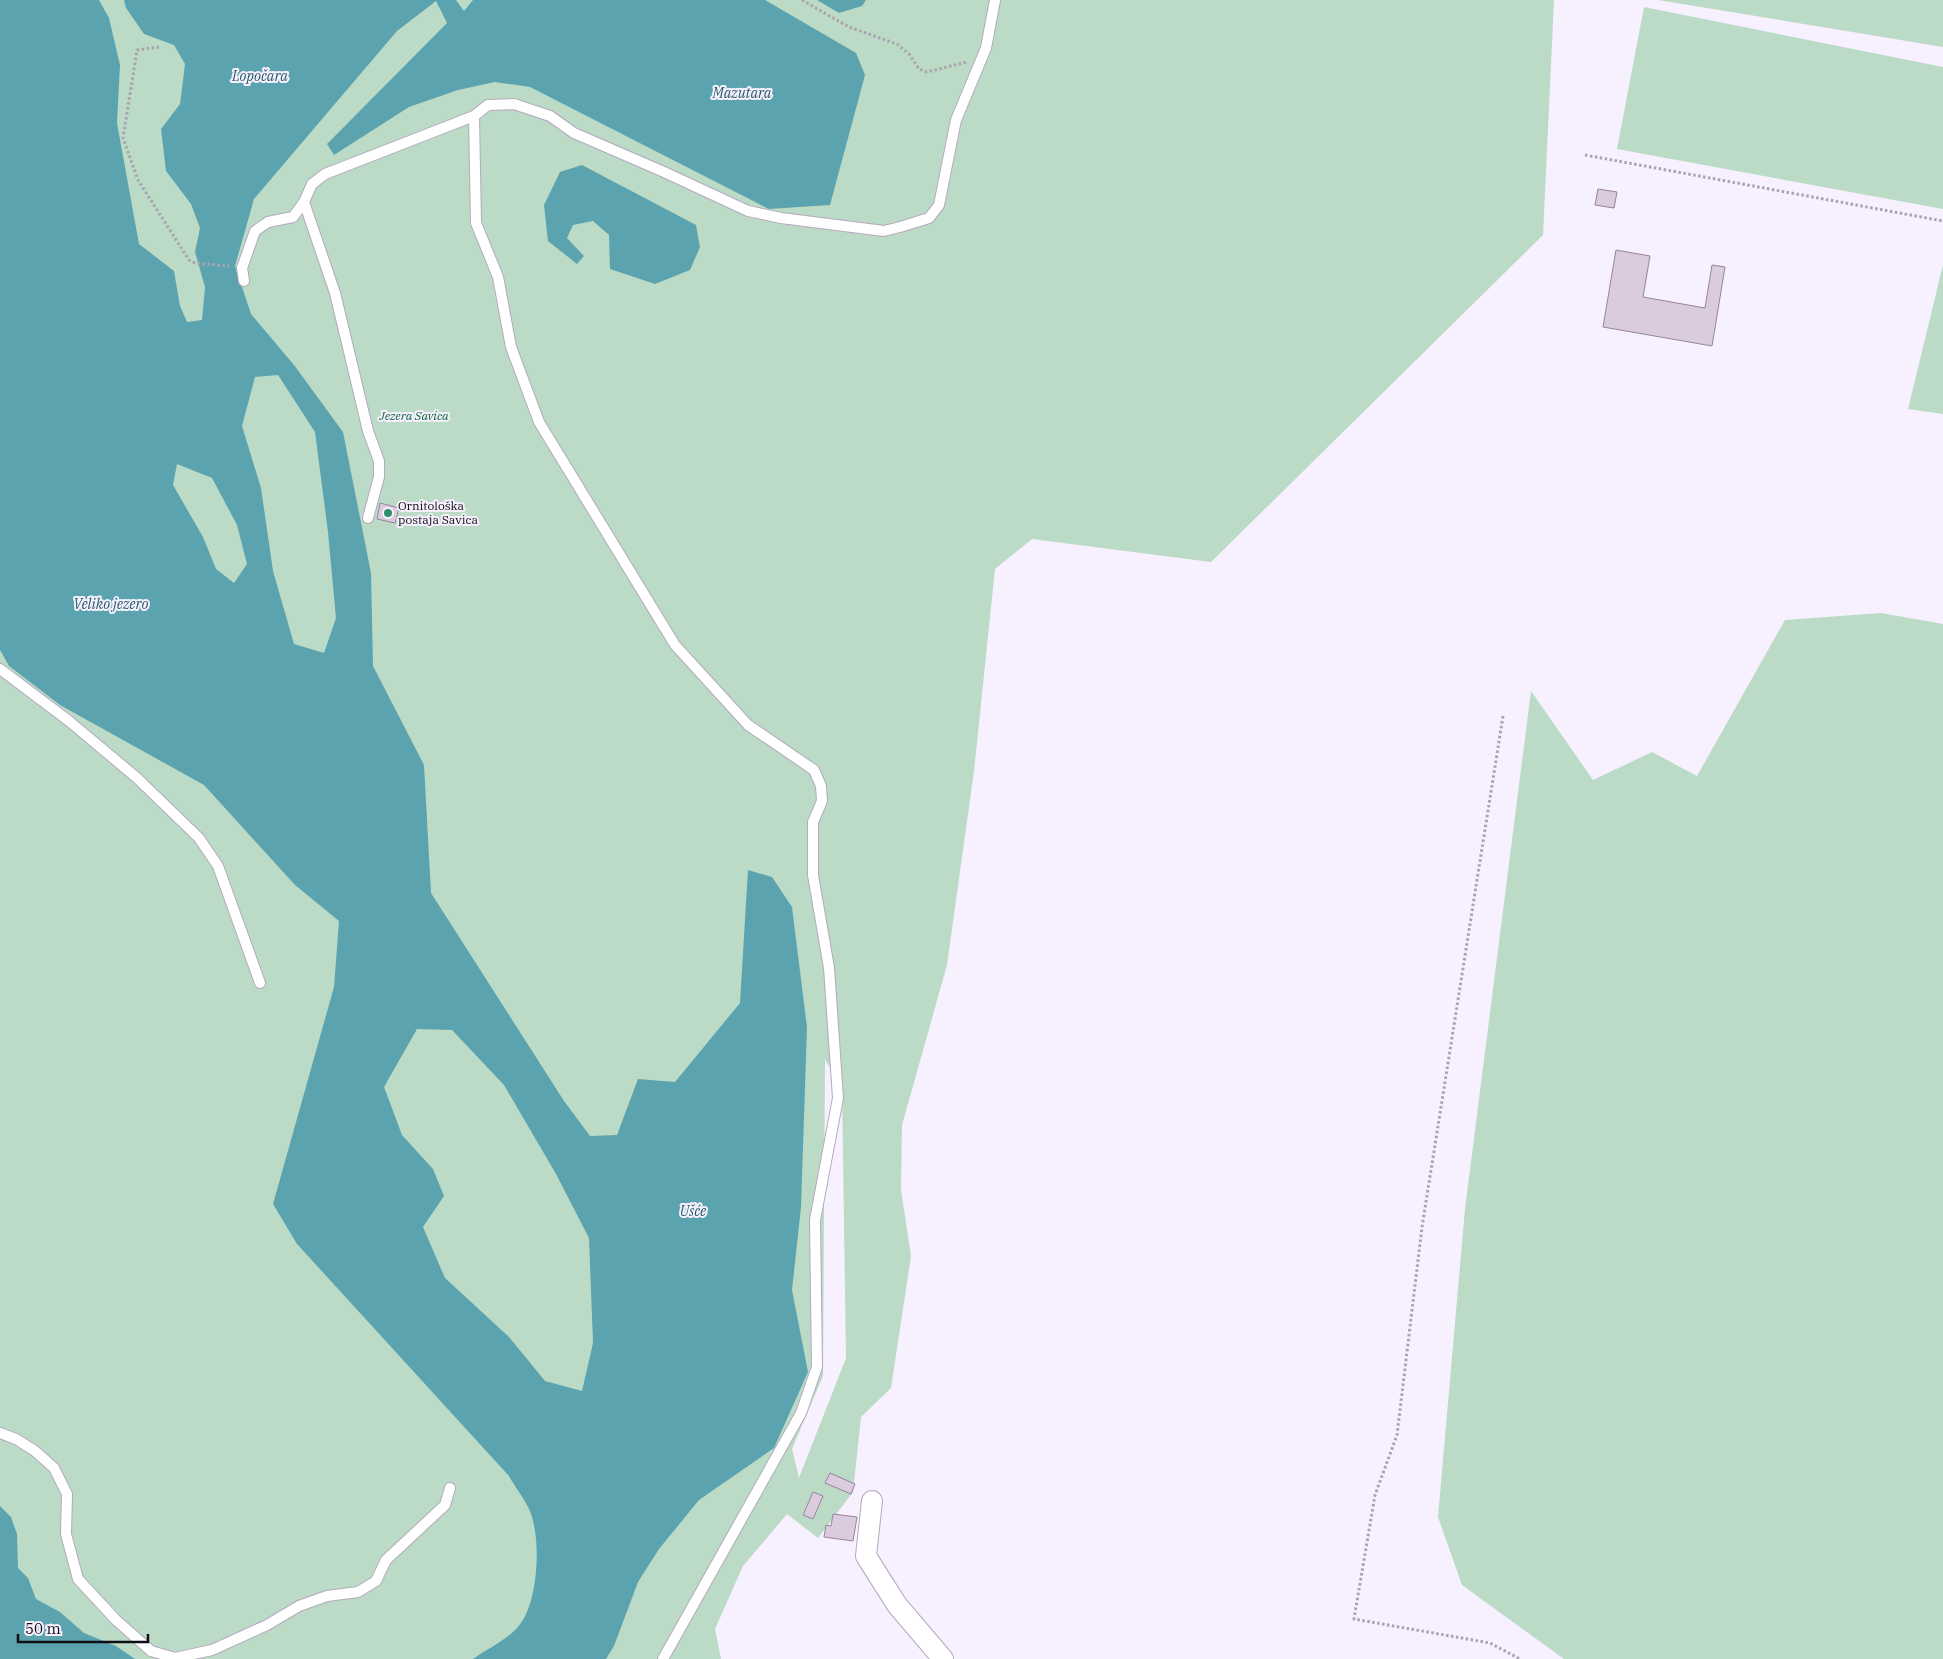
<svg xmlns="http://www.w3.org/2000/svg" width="1943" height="1659" font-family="'IBM Plex Serif',serif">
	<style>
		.green { fill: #bbdbc6; fill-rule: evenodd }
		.water { fill: #5ca3b0; fill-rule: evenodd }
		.building { fill: #dbcbdf; stroke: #948597 }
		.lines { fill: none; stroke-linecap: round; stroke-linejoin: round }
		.service-casing { stroke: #b4a9be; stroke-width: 12 }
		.minor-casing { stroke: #b4a9be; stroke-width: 22 }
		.path { stroke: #a9a3af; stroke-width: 3; stroke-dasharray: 2.5 2.5; stroke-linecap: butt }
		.service { stroke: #fff; stroke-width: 10 }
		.minor { stroke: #fff; stroke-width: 20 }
		.poi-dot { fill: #309069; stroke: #f7f0fe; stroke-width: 2 }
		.labels { text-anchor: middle; stroke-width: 4; stroke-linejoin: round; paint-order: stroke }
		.park-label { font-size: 12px; font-style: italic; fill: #0b663d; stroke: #f7f0fe }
		.poi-label { font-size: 12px; fill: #110d14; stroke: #f7f0fe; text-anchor: start }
		.water-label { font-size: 14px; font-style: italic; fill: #225d67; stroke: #f7f0fe }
	</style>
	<rect width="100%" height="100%" fill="#f7f0fe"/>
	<g class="green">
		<path d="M0 0H1554L1543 235 1211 562 1032 539 995 569 974 771 947 965 902 1125 901 1190 911 1256 891 1388 861 1417 853 1492 818 1538 787 1514 743 1566 715 1629 721 1659H0ZM825 1059 842 1089 846 1358 799 1478 792 1449 823 1376Z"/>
		<polygon points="1658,0 1943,0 1943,47"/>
		<polygon points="1644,7 1943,67 1943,209 1617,149"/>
		<polygon points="1943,265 1943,414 1908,409"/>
		<polygon points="1881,613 1943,624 1943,1659 1564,1659 1462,1585 1438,1517 1465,1209 1531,691 1593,780 1652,752 1697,776 1785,620"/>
	</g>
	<g class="water">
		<path d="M0 0H99L109 18 120 65 117 123 139 244 174 271 180 306 187 322 202 320 205 287 195 252 200 228 191 204 166 171 161 129 180 104 185 64 174 45 144 34 126 8 124 0H456L464 11 473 0H765L856 53 865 75 830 205 769 209 530 87 495 82 458 90 409 107 334 155 327 144 447 23 436 1 397 31 254 199 235 266 251 314 294 365 343 432 371 573 373 666 424 765 431 893 564 1101 590 1136 617 1135 638 1079 675 1082 740 1003 748 870 772 877 792 907 807 1027 801 1207 792 1290 808 1372 774 1448 699 1500 659 1549 638 1582 614 1646 606 1659H473C487 1649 505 1641 517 1628 539 1606 542 1536 529 1509 524 1498 515 1487 509 1476L297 1244 273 1204 334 987 339 921 295 885 204 785 60 705 9 666 0 650ZM278 375 315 432 328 532 336 618 324 653 294 644 273 571 261 488 242 426 255 377ZM177 464 212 478 237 525 247 564 234 583 216 569 203 537 173 485ZM417 1029 452 1030 504 1085 556 1174 589 1238 593 1343 582 1391 545 1381 509 1337 445 1278 423 1227 444 1196 433 1169 402 1135 384 1087Z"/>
		<polygon points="817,0 866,0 862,6 839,13"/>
		<polygon points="582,165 696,225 700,247 690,270 655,284 610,269 609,235 593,221 573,225 567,238 584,256 577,264 548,241 544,205 560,172"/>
		<polygon points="0,1506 11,1517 17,1534 18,1568 28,1578 36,1599 60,1612 84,1633 116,1646 135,1659 0,1659"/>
	</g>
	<g class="building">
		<polygon points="1598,189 1617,192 1614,208 1595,205"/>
		<polygon points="1616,250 1650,256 1643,297 1705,308 1712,265 1725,267 1712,346 1603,327"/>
		<polygon points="380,503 399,508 395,523 377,519"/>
		<polygon points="830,1473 855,1484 851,1494 825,1483"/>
		<polygon points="813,1492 823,1496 813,1519 803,1515"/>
		<polygon points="833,1514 857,1517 853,1541 824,1537 826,1525 831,1526"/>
	</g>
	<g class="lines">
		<g class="service-casing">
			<g id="service">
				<polyline points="474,116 476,223 498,277 511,347 539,422 675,645 748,725 814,770 821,786 822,801 813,822 813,875 829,968 838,1098 815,1220 817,1367 801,1413 663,1659"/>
				<polyline points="304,202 335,293 368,431 379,461 379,477 368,518"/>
				<polyline points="244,281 242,268 255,231 268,222 293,217 304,202 312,184 325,174 474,116 488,105 514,104 550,116 574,133 664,172 748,211 781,218 884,231 900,227 929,218 939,205 956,120 986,48 995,0"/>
				<polyline points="0,669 69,721 137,778 199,838 218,866 260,983"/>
				<polyline points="0,1433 16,1439 35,1451 54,1468 67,1494 66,1534 78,1579 116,1620 151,1651 175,1658 212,1650 267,1625 299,1606 327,1596 358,1592 376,1581 386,1560 445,1505 450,1488"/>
			</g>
		</g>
		<g class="minor-casing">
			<polyline id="minor" points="872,1501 866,1556 897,1605 943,1659"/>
		</g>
		<g class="path">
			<polyline points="802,0 849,27 897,44 909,54 919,69 927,72 967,62"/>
			<polyline points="159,47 137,50 123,138 138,180 189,260 195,263 229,266"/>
			<polyline points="1585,155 1943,221"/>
			<polyline points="1503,716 1422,1227 1397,1435 1375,1495 1354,1619 1490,1643 1520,1659"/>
		</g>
		<use href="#service" class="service"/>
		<use href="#minor" class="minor"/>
	</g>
	<circle class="poi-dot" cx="388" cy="513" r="5"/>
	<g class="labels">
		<g class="park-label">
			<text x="414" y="420">Jezera Savica</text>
		</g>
		<g class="poi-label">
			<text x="398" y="510">Ornitološka<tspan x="398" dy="14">postaja Savica</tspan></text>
		</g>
		<g class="water-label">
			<text x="260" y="81">Lopočara</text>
			<text x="742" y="98">Mazutara</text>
			<text x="111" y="609">Veliko jezero</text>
			<text x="693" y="1216">Ušće</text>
		</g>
	</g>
	<path d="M18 1634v8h130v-8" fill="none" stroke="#110d14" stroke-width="2.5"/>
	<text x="25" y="1634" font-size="15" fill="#110d14" stroke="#f7f0fe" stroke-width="4" paint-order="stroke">50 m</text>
</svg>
